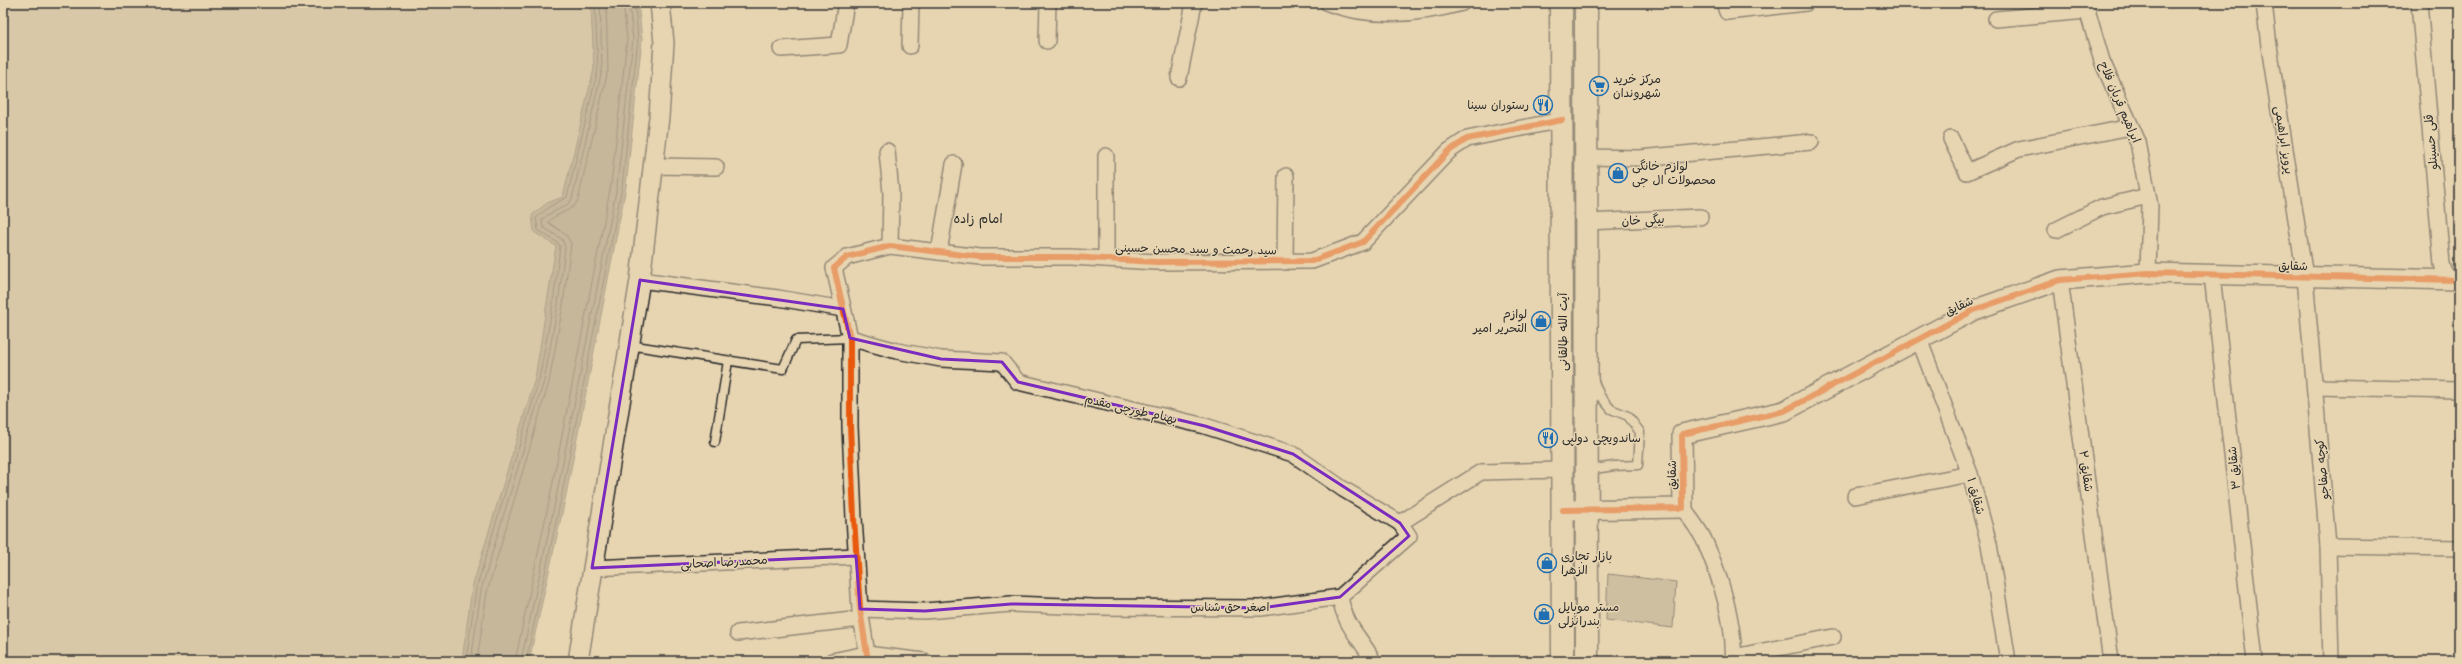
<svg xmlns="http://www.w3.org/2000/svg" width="2462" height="664" font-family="'Comic Neue','Playpen Sans Arabic',sans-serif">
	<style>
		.green { fill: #c8b99c; stroke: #7a7264 }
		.water { fill: #9d927d; stroke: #6f695c }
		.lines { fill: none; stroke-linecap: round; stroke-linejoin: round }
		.shore { stroke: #59544c; stroke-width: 1 }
		.building { fill: #b2a58d; stroke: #2b2b2b }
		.service-casing { stroke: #2b2b2b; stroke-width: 11 }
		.minor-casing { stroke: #2b2b2b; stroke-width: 18 }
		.tertiary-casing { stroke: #2b2b2b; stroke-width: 22 }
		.primary-casing { stroke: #2b2b2b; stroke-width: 25 }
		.service { stroke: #e7d5b2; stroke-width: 8 }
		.minor { stroke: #e7d5b2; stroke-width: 15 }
		.tertiary { stroke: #e7d5b2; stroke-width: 19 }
		.primary { stroke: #e7d5b2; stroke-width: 22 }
		.cycleway-casing { stroke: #e7d5b2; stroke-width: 8 }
		.cycleway { stroke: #e8590c; stroke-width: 6 }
		.marked { fill: none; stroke: #7b2cbf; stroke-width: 3; stroke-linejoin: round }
		.labels { text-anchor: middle; stroke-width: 3; stroke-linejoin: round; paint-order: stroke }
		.poi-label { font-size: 12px; fill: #2b2b2b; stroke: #e7d5b2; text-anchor: start }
		.street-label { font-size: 12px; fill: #2b2b2b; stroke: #e7d5b2 }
		.neighbourhood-label { font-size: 13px; fill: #2b2b2b; stroke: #e7d5b2 }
	</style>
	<rect width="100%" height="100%" fill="#e7d5b2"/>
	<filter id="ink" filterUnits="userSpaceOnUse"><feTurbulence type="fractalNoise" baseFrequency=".025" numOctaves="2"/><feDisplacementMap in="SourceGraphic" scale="8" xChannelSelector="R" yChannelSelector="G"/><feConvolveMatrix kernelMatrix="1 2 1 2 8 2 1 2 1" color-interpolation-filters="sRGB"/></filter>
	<g filter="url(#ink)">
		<polygon class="green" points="3,3 591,3 594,69 563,197 547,203 534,232 556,246 535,379 472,588 462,661 3,661"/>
		<polygon class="water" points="591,3 638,3 642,39 626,187 565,500 529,661 462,661 472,588 535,379 556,246 534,232 532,215 547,203 563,197 594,69"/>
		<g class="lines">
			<g class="shore">
				<polyline points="466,661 476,589 539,380 553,304 560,247 558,243 538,230 536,218 549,207 567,197 598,69 595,3"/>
				<path d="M471 661 481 590 544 381 558 304 565 247 562 239 543 227 542 220C550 210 567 209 572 199L602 70 600 3"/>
				<path d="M477 661 487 592 549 382 563 305 571 243 566 235 548 222C557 212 572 213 578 200L608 70 606 3"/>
				<polyline points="515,661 550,497 611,185 627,39 623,3"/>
				<polyline points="521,661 556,498 617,186 633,39 629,3"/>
				<polyline points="526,661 561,499 622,187 638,39 635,3"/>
			</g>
		</g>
		<polygon class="building" points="1608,574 1676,582 1673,628 1606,620"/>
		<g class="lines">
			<g class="service-casing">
				<g id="service">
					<polyline points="629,345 783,369 796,340 850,338"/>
					<polyline points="715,442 728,361"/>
					<polyline points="1588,470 1614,466 1638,465 1640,432 1628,416 1611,409 1600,396 1593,379"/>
				</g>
			</g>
			<g class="minor-casing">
				<g id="minor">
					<path d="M1328 3C1372 19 1417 15 1462 3"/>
					<polyline points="1724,3 1727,12 1806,3"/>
					<polyline points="2085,3 2102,61 2138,142 2150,206 2148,273"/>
					<polyline points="2264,3 2269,46 2305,277 2328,546 2331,661"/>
					<polyline points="2419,3 2442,264 2447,280"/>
					<polyline points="1996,19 2087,11"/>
					<polyline points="1047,41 1048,3"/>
					<polyline points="910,46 911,3"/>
					<polyline points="781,49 839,45 846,3"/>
					<polyline points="1179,78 1194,3"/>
					<polyline points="1951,139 1967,172 2019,149 2131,127"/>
					<polyline points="887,151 891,193 890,246"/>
					<polyline points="1586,157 1640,158 1811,142"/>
					<polyline points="653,166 716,167"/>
					<polyline points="1586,222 1700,217"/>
					<polyline points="2056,230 2102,207 2148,196"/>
					<polyline points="939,252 954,164"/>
					<polyline points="1106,259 1106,156"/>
					<polyline points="1285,262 1286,176"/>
					<polyline points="2212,275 2255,661"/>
					<polyline points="640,280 778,298 843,309"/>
					<polyline points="2060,280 2111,661"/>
					<polyline points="850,338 897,351 941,359 1002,362 1018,382 1205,426 1293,454 1343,489 1400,523"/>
					<polyline points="1919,339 1970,474 1989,544 2008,661"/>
					<polyline points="2315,387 2459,390"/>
					<polyline points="1855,496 1970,474"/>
					<path d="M1683 508C1690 519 1700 530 1705 542 1719 573 1736 626 1733 661"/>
					<polyline points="2328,546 2459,548"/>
					<polyline points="592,568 856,556"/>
					<path d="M1340 597C1346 629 1360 636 1373 661"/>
					<polyline points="860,609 925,611 1011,604 1093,607 1261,608 1340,597 1409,536 1400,523 1481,472 1563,470"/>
					<polyline points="738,633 861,619"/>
					<polyline points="1734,657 1833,637"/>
					<polyline points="832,661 866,654 924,661"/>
					<polyline points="868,661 860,609 854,518 850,426 850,338 834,268 847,257 890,246 980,257 1071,257 1156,262 1312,261 1363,242 1449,151 1467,139 1562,120"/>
				</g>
			</g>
			<g class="tertiary-casing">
				<g id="tertiary">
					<polyline points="1563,510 1683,508 1682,434 1784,411 1974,310 2060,280 2148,273 2459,280"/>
					<polyline points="578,661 640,280 659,117 664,43 660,3"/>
				</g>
			</g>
			<g class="primary-casing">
				<g id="primary">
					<polyline points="1561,3 1563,661"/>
					<polyline points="1586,3 1587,661"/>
				</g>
			</g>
			<use href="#service" class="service"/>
			<use href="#minor" class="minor"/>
			<use href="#tertiary" class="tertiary"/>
			<use href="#primary" class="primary"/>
			<g class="cycleway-casing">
				<g id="cycleway">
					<polyline points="1563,510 1683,508 1682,434 1784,411 1974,310 2060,280 2148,273 2459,280"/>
					<polyline points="868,661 860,609 854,518 850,426 850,338 834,268 847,257 890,246 980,257 1071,257 1156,262 1312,261 1363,242 1449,151 1467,139 1562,120"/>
				</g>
			</g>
			<use href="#cycleway" class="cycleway"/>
		</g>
	</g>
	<path d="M0 0H2462V664H0ZM640 280 843 309 850 338 941 359 1002 362 1018 382 1205 426 1293 454 1400 523 1409 536 1340 597 1261 608 1011 604 925 611 860 609 856 556 592 568Z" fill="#e7d5b2" fill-opacity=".55" fill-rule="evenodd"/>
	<path class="marked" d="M640 280 843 309 850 338 941 359 1002 362 1018 382 1205 426 1293 454 1400 523 1409 536 1340 597 1261 608 1011 604 925 611 860 609 856 556 592 568Z"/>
	<defs>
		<g id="supermarket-ring" transform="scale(1)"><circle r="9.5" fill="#e7d5b2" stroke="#1f6fb2" stroke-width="1.5"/><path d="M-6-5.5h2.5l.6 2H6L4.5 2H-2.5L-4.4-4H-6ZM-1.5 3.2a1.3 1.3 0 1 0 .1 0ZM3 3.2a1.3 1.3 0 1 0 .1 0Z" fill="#1f6fb2"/></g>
		<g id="restaurant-ring" transform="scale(1)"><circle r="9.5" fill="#e7d5b2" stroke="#1f6fb2" stroke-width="1.5"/><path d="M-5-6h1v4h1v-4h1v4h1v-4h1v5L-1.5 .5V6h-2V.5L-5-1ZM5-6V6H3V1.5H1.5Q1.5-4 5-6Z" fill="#1f6fb2"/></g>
		<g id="shop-ring" transform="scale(1)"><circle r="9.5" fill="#e7d5b2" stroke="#1f6fb2" stroke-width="1.5"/><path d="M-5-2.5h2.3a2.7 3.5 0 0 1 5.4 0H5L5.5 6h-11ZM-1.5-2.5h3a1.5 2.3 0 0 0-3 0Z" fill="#1f6fb2"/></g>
	</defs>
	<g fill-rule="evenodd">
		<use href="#supermarket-ring" x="1599" y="86"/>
		<use href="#restaurant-ring" x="1543" y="105"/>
		<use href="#shop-ring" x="1618" y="173"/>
		<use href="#shop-ring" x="1541" y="321"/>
		<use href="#restaurant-ring" x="1548" y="438"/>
		<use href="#shop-ring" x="1547" y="563"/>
		<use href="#shop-ring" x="1544" y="614"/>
	</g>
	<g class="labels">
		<g class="poi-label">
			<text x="1613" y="83">مرکز خرید<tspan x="1613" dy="14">شهروندان</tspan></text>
			<text x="1529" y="109" text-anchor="end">رستوران سینا</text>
			<text x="1632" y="170">لوازم خانگی<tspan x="1632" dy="14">محصولات ال جی</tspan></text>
			<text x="1527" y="318" text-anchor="end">لوازم<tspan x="1527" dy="14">التحریر امیر</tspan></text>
			<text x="1562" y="442">ساندویچی دولپی</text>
			<text x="1561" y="560">بازار تجاری<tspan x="1561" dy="14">الزهرا</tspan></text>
			<text x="1558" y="611">مستر موبایل<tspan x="1558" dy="14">بندرانزلی</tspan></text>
		</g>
		<g class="street-label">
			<text transform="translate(2120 102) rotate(67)" y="4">ابراهیم قربان فلاح</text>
			<text transform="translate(2284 140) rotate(81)" y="4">پرویز ابراهیمی</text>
			<text transform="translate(2431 142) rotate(-95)" y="4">قلی حسینلو</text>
			<text transform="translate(1643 220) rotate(-3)" y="4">بیگی خان</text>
			<text transform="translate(1196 249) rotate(1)" y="4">سید رحمت و سید محسن حسینی</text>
			<text transform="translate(2293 266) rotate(1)" y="4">شقایق</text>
			<text transform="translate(1959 306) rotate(-25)" y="4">شقایق</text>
			<text transform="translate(1563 332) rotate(-90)" y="4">آیت الله طالقانی</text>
			<text transform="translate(1131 409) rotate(13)" y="4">بهنام طورچی مقدم</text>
			<text transform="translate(2234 468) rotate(-96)" y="4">شقایق ۳</text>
			<text transform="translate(2322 469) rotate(-95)" y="4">کوچه صفاجو</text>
			<text transform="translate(2086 471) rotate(82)" y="4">شقایق ۲</text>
			<text transform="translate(1672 475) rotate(-91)" y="4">شقایق</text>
			<text transform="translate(1976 496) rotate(75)" y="4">شقایق ۱</text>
			<text transform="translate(724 562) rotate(-3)" y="4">محمدرضا اصحابی</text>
			<text x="1230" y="611">اصغر حق شناس</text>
		</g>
		<g class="neighbourhood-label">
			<text x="978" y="223">امام زاده</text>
		</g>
	</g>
	<rect width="2462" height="664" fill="none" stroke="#e7d5b2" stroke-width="16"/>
	<rect x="8" y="8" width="2446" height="648" fill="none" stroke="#2b2b2b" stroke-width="1.5" filter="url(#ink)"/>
</svg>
